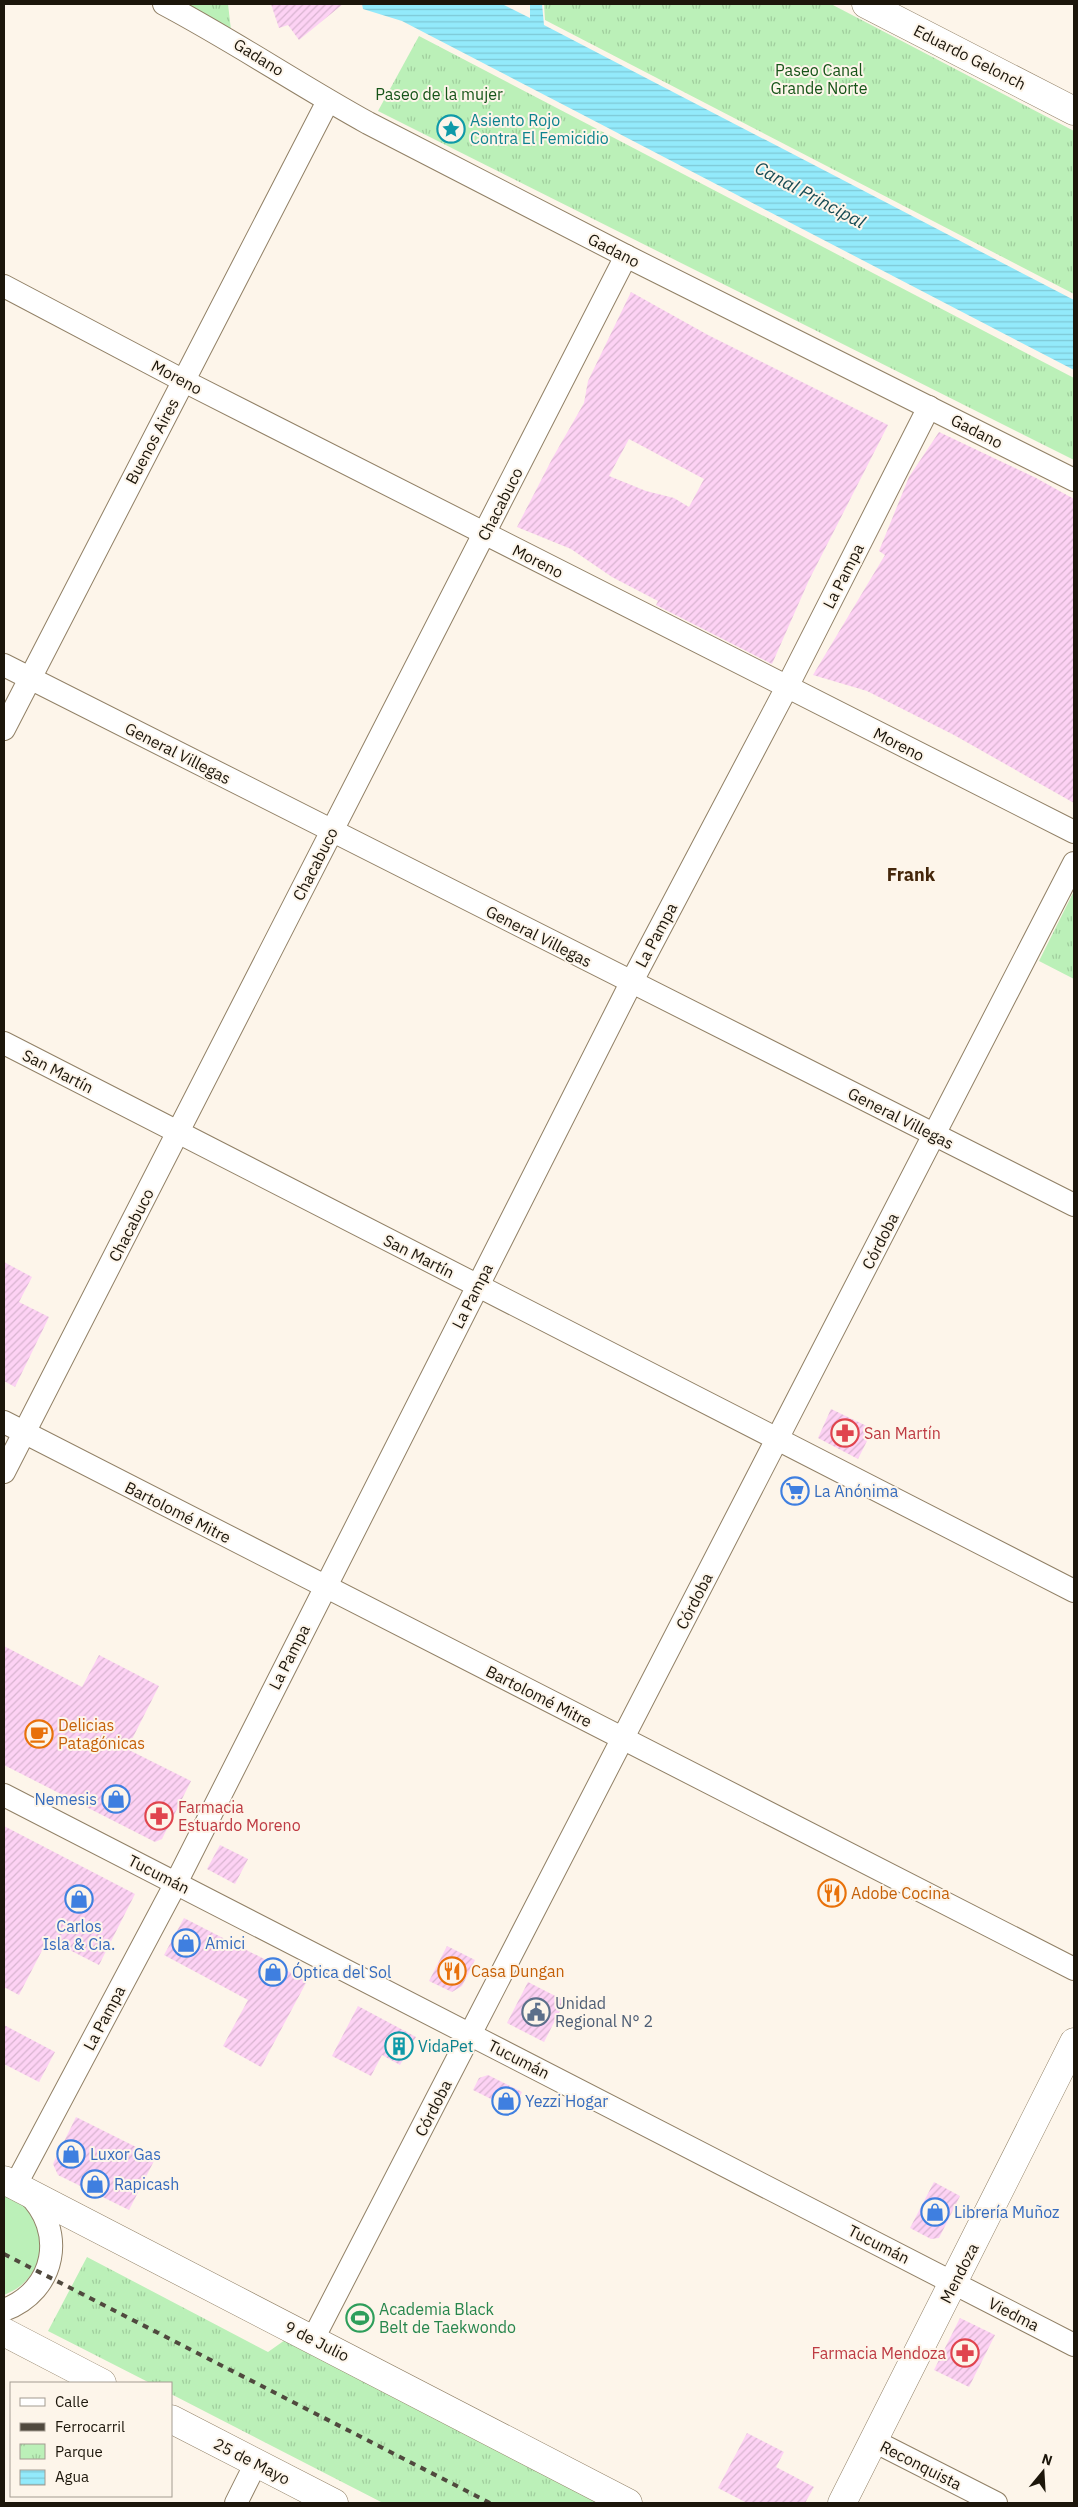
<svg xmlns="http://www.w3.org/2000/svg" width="1078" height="2507" font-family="'IBM Plex Sans',sans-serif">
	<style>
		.park { fill: url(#park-tufts) }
		.garden { fill: #bbf0b8 }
		.water { fill: url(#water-rules) }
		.building { fill: url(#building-hatch); fill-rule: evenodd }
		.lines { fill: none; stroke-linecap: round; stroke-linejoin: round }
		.street-casing { stroke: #918066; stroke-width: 24 }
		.secondary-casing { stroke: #918066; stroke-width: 29 }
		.street { stroke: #fff; stroke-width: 22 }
		.secondary { stroke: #fff; stroke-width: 28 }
		.rail { stroke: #50493e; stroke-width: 4; stroke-dasharray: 6 6; stroke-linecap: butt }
		.labels { text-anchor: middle; stroke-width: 4; stroke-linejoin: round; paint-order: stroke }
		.street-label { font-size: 16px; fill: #1c160b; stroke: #fdf5ea }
		.park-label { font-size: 16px; fill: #165418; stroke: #fdf5ea }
		.culture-label { font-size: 16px; fill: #0d838f; stroke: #fdf5ea; text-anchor: start }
		.health-label { font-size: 16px; fill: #be3a42; stroke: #fdf5ea; text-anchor: start }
		.shop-label { font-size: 16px; fill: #366cbe; stroke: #fdf5ea; text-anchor: start }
		.food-label { font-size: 16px; fill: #c56008; stroke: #fdf5ea; text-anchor: start }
		.service-label { font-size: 16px; fill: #4e5e75; stroke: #fdf5ea; text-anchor: start }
		.leisure-label { font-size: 16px; fill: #27864d; stroke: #fdf5ea; text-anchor: start }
		.water-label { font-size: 18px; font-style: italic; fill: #174b54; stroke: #fdf5ea }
		.neighbourhood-label { font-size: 18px; font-weight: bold; fill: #44260a; stroke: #fdf5ea }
	</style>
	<defs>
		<pattern id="park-tufts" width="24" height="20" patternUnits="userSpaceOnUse" patternTransform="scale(1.25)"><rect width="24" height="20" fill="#bbf0b8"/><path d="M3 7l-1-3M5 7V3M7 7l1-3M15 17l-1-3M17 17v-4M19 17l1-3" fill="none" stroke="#a0cd9d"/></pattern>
		<pattern id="water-rules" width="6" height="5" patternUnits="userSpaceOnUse" patternTransform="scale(1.25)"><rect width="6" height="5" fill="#93eafb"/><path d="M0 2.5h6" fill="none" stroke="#7ec8d6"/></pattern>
		<pattern id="building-hatch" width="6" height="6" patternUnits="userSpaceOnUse" patternTransform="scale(1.25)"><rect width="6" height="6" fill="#fdd2f4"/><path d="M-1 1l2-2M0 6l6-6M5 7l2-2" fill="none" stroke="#d8b4d0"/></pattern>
	</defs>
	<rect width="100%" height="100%" fill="#fdf5ea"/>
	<g class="park">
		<polygon points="182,4 228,4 231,30"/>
		<polygon points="544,4 831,4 1074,131 1074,294 545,20"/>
		<polygon points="419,36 1074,378 1074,460 378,111"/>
		<polygon points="1074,891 1074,979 1039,961"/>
		<polygon points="87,2257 268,2352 285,2340 603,2503 383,2503 171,2394 171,2383 150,2383 48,2331"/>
	</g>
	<path class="garden" d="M4 2194C37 2204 52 2250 29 2277 22 2286 14 2291 4 2295Z"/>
	<polygon class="water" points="362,4 502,4 530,18 530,4 542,4 544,25 1074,300 1074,370 402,21 363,9"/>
	<g class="building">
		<polygon points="271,4 343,4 299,40 288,25 279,28"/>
		<path d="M631 292 708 335 888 425 809 580 772 664 656 605 658 601 612 577 571 549 517 527 552 459 584 403 588 381ZM629 439 704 479 689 507 674 498 646 491 609 476Z"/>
		<polygon points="939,432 1036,478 1074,499 1074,803 954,735 867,691 813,675 885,555 879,551 909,477"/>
		<polygon points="4,1262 32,1277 19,1302 49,1317 15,1387 4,1381"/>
		<polygon points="831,1409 873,1429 858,1459 818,1438"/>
		<polygon points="4,1646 82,1687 99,1655 159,1686 127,1749 191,1781 162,1839 155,1842 4,1765"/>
		<polygon points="4,1826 135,1894 99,1965 48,1939 19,1995 4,1987"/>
		<polygon points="220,1845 248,1859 235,1884 207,1869"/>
		<polygon points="184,1918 307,1981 261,2067 223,2046 248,2000 164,1955"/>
		<polygon points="447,1946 475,1960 462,1986 452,1992 429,1981"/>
		<polygon points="528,1982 565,2001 544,2042 507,2023"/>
		<polygon points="358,2006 416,2037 400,2065 382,2055 371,2076 332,2056"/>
		<polygon points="4,2025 55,2052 39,2082 4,2064"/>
		<polygon points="488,2075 522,2092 513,2110 473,2090 479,2078"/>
		<polygon points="76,2117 156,2157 129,2210 58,2175 53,2164"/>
		<polygon points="934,2182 960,2196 939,2238 931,2239 910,2228"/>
		<polygon points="960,2318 995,2335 969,2387 934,2370"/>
		<polygon points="747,2433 784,2452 776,2467 814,2487 805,2503 747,2503 718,2488"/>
	</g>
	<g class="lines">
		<g class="street-casing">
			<g id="street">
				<path d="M164 4C234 41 299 85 368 123L626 256 1074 480"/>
				<polyline points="4,286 184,381 1074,832"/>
				<polyline points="4,665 1074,1205"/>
				<polyline points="4,729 328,101"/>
				<polyline points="4,1043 1074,1591"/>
				<polyline points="4,1422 1074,1969"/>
				<polyline points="4,1472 626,256"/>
				<polyline points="4,1795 1074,2345"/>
				<polyline points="15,2186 176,1883 631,983 787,687 929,407"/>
				<path d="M4 2310C56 2291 67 2230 27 2193"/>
				<polyline points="313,2339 1074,863"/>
				<polyline points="874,2441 996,2503"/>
				<polyline points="236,2503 256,2463"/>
			</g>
		</g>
		<g class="secondary-casing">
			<g id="secondary">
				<polyline points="866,4 1074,111"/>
				<polyline points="4,2180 628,2503"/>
				<polyline points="4,2332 102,2383"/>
				<polyline points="171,2419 334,2503"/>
				<polyline points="842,2503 1074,2042"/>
			</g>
		</g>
		<use href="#street" class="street"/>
		<use href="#secondary" class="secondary"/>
		<polyline class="rail" points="4,2254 490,2503"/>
	</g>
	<defs>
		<g id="sight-ring" transform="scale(1.4375)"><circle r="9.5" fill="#fdf5ea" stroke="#0f9aa8" stroke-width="1.5"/><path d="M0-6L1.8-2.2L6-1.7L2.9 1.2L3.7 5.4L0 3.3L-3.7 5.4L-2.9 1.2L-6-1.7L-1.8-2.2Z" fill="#0f9aa8"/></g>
		<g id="pharmacy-ring" transform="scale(1.4375)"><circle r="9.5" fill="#fdf5ea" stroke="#e0444e" stroke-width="1.5"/><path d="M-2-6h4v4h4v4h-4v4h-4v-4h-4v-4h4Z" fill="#e0444e"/></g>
		<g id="supermarket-ring" transform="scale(1.4375)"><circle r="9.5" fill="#fdf5ea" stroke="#3f7fe0" stroke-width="1.5"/><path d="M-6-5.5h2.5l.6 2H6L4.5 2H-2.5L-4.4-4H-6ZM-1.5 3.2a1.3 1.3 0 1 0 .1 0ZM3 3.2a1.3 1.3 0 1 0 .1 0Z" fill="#3f7fe0"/></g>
		<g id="cafe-ring" transform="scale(1.4375)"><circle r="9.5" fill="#fdf5ea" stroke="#e8710a" stroke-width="1.5"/><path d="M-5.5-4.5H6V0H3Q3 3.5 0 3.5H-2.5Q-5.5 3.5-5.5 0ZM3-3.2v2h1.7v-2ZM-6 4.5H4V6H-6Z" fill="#e8710a"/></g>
		<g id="shop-ring" transform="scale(1.4375)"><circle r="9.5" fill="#fdf5ea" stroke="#3f7fe0" stroke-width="1.5"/><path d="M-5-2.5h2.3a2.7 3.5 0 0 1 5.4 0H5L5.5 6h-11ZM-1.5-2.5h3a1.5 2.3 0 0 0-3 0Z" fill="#3f7fe0"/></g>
		<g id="restaurant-ring" transform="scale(1.4375)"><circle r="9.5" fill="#fdf5ea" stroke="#e8710a" stroke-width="1.5"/><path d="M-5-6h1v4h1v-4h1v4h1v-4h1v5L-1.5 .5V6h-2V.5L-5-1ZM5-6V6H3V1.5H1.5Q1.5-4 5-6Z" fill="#e8710a"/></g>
		<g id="civic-ring" transform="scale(1.4375)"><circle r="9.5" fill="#fdf5ea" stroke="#5c6f8a" stroke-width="1.5"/><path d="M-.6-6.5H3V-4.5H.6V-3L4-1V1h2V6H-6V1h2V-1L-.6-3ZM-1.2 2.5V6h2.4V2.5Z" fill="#5c6f8a"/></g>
		<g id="building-ring" transform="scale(1.4375)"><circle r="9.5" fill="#fdf5ea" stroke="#0f9aa8" stroke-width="1.5"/><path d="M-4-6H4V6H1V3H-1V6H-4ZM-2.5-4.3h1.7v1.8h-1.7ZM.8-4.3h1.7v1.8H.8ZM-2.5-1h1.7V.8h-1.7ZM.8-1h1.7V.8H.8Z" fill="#0f9aa8"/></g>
		<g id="stadium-ring" transform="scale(1.4375)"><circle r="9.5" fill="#fdf5ea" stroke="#2e9e5b" stroke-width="1.5"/><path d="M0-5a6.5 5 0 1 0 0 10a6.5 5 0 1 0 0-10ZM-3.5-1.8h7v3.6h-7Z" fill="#2e9e5b"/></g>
	</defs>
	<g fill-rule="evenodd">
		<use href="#sight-ring" x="451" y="129"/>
		<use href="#pharmacy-ring" x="845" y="1433"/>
		<use href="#supermarket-ring" x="795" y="1491"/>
		<use href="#cafe-ring" x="39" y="1734"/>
		<use href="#shop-ring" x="116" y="1799"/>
		<use href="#pharmacy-ring" x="159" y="1816"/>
		<use href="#restaurant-ring" x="832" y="1893"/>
		<use href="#shop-ring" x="79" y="1899"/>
		<use href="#shop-ring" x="186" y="1943"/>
		<use href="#restaurant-ring" x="452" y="1971"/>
		<use href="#shop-ring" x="273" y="1972"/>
		<use href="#civic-ring" x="536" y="2012"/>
		<use href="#building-ring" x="399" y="2046"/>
		<use href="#shop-ring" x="506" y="2101"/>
		<use href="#shop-ring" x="71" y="2154"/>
		<use href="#shop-ring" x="95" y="2184"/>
		<use href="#shop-ring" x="935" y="2212"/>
		<use href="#stadium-ring" x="360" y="2318"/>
		<use href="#pharmacy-ring" x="965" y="2353"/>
	</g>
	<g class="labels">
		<g class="street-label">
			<text transform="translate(259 57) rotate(32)" y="6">Gadano</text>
			<text transform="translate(970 57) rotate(27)" y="6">Eduardo Gelonch</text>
			<text transform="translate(614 250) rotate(27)" y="6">Gadano</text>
			<text transform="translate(177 377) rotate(28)" y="6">Moreno</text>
			<text transform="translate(977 431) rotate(27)" y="6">Gadano</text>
			<text transform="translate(152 441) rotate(-62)" y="6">Buenos Aires</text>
			<text transform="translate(500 504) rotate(-63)" y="6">Chacabuco</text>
			<text transform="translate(538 561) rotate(27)" y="6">Moreno</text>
			<text transform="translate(843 576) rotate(-63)" y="6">La Pampa</text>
			<text transform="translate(899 744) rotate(27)" y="6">Moreno</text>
			<text transform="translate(178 753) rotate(27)" y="6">General Villegas</text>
			<text transform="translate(315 864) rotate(-63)" y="6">Chacabuco</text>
			<text transform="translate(656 935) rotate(-62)" y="6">La Pampa</text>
			<text transform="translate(539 936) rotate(27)" y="6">General Villegas</text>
			<text transform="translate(58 1071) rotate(27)" y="6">San Martín</text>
			<text transform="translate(901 1118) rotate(27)" y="6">General Villegas</text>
			<text transform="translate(131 1225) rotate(-63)" y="6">Chacabuco</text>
			<text transform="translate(880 1241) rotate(-63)" y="6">Córdoba</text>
			<text transform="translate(419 1256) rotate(27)" y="6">San Martín</text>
			<text transform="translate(472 1296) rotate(-63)" y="6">La Pampa</text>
			<text transform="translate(178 1512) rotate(27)" y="6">Bartolomé Mitre</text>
			<text transform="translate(694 1601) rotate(-63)" y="6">Córdoba</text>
			<text transform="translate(289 1657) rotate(-63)" y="6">La Pampa</text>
			<text transform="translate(539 1696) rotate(27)" y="6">Bartolomé Mitre</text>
			<text transform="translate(159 1874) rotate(27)" y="6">Tucumán</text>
			<text transform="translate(104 2018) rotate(-62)" y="6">La Pampa</text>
			<text transform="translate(519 2059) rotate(27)" y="6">Tucumán</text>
			<text transform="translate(433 2108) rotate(-63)" y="6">Córdoba</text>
			<text transform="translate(879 2244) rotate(27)" y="6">Tucumán</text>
			<text transform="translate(959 2273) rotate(-63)" y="6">Mendoza</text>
			<text transform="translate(1014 2314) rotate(27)" y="6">Viedma</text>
			<text transform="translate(317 2341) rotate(27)" y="6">9 de Julio</text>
			<text transform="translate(252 2461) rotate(27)" y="6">25 de Mayo</text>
			<text transform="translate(921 2465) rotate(27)" y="6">Reconquista</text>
		</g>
		<g class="park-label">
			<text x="819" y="76">Paseo Canal<tspan x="819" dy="18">Grande Norte</tspan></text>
			<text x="439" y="100">Paseo de la mujer</text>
		</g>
		<g class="culture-label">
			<text x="470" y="126">Asiento Rojo<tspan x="470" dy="18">Contra El Femicidio</tspan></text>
			<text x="418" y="2052">VidaPet</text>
		</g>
		<g class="health-label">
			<text x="864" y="1439">San Martín</text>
			<text x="178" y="1813">Farmacia<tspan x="178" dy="18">Estuardo Moreno</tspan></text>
			<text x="946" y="2359" text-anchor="end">Farmacia Mendoza</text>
		</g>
		<g class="shop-label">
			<text x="814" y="1497">La Anónima</text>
			<text x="97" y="1805" text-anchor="end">Nemesis</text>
			<text x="79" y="1932" text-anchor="middle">Carlos<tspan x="79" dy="18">Isla &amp; Cia.</tspan></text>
			<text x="205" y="1949">Amici</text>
			<text x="292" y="1978">Óptica del Sol</text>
			<text x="525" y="2107">Yezzi Hogar</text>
			<text x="90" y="2160">Luxor Gas</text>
			<text x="114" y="2190">Rapicash</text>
			<text x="954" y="2218">Librería Muñoz</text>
		</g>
		<g class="food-label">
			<text x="58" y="1731">Delicias<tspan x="58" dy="18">Patagónicas</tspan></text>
			<text x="851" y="1899">Adobe Cocina</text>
			<text x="471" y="1977">Casa Dungan</text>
		</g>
		<g class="service-label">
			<text x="555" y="2009">Unidad<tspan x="555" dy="18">Regional N° 2</tspan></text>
		</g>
		<g class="leisure-label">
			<text x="379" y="2315">Academia Black<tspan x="379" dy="18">Belt de Taekwondo</tspan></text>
		</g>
		<g class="water-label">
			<text transform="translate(810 195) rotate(28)" y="6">Canal Principal</text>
		</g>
		<g class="neighbourhood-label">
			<text x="911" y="881">Frank</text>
		</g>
	</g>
	<rect width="1078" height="2507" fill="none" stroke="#1c160b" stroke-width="10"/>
	<rect x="10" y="2382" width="162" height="115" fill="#fdf5ea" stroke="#a39c91"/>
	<rect x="20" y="2398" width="25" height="8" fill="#ffffff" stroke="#a39c91"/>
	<text x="55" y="2407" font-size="15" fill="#1c160b">Calle</text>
	<rect x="20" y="2423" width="25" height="8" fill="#50493e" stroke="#a39c91"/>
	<text x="55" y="2432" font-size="15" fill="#1c160b">Ferrocarril</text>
	<rect x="20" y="2444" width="25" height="15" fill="url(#park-tufts)" stroke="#a39c91"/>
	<text x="55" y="2457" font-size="15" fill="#1c160b">Parque</text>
	<rect x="20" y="2470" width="25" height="15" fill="url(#water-rules)" stroke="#a39c91"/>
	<text x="55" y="2482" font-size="15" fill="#1c160b">Agua</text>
	<g transform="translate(1043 2472) rotate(18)" stroke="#fdf5ea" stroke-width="4" paint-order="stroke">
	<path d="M0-4L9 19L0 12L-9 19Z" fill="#1c160b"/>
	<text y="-8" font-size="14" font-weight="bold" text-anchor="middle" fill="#1c160b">N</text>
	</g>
</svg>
